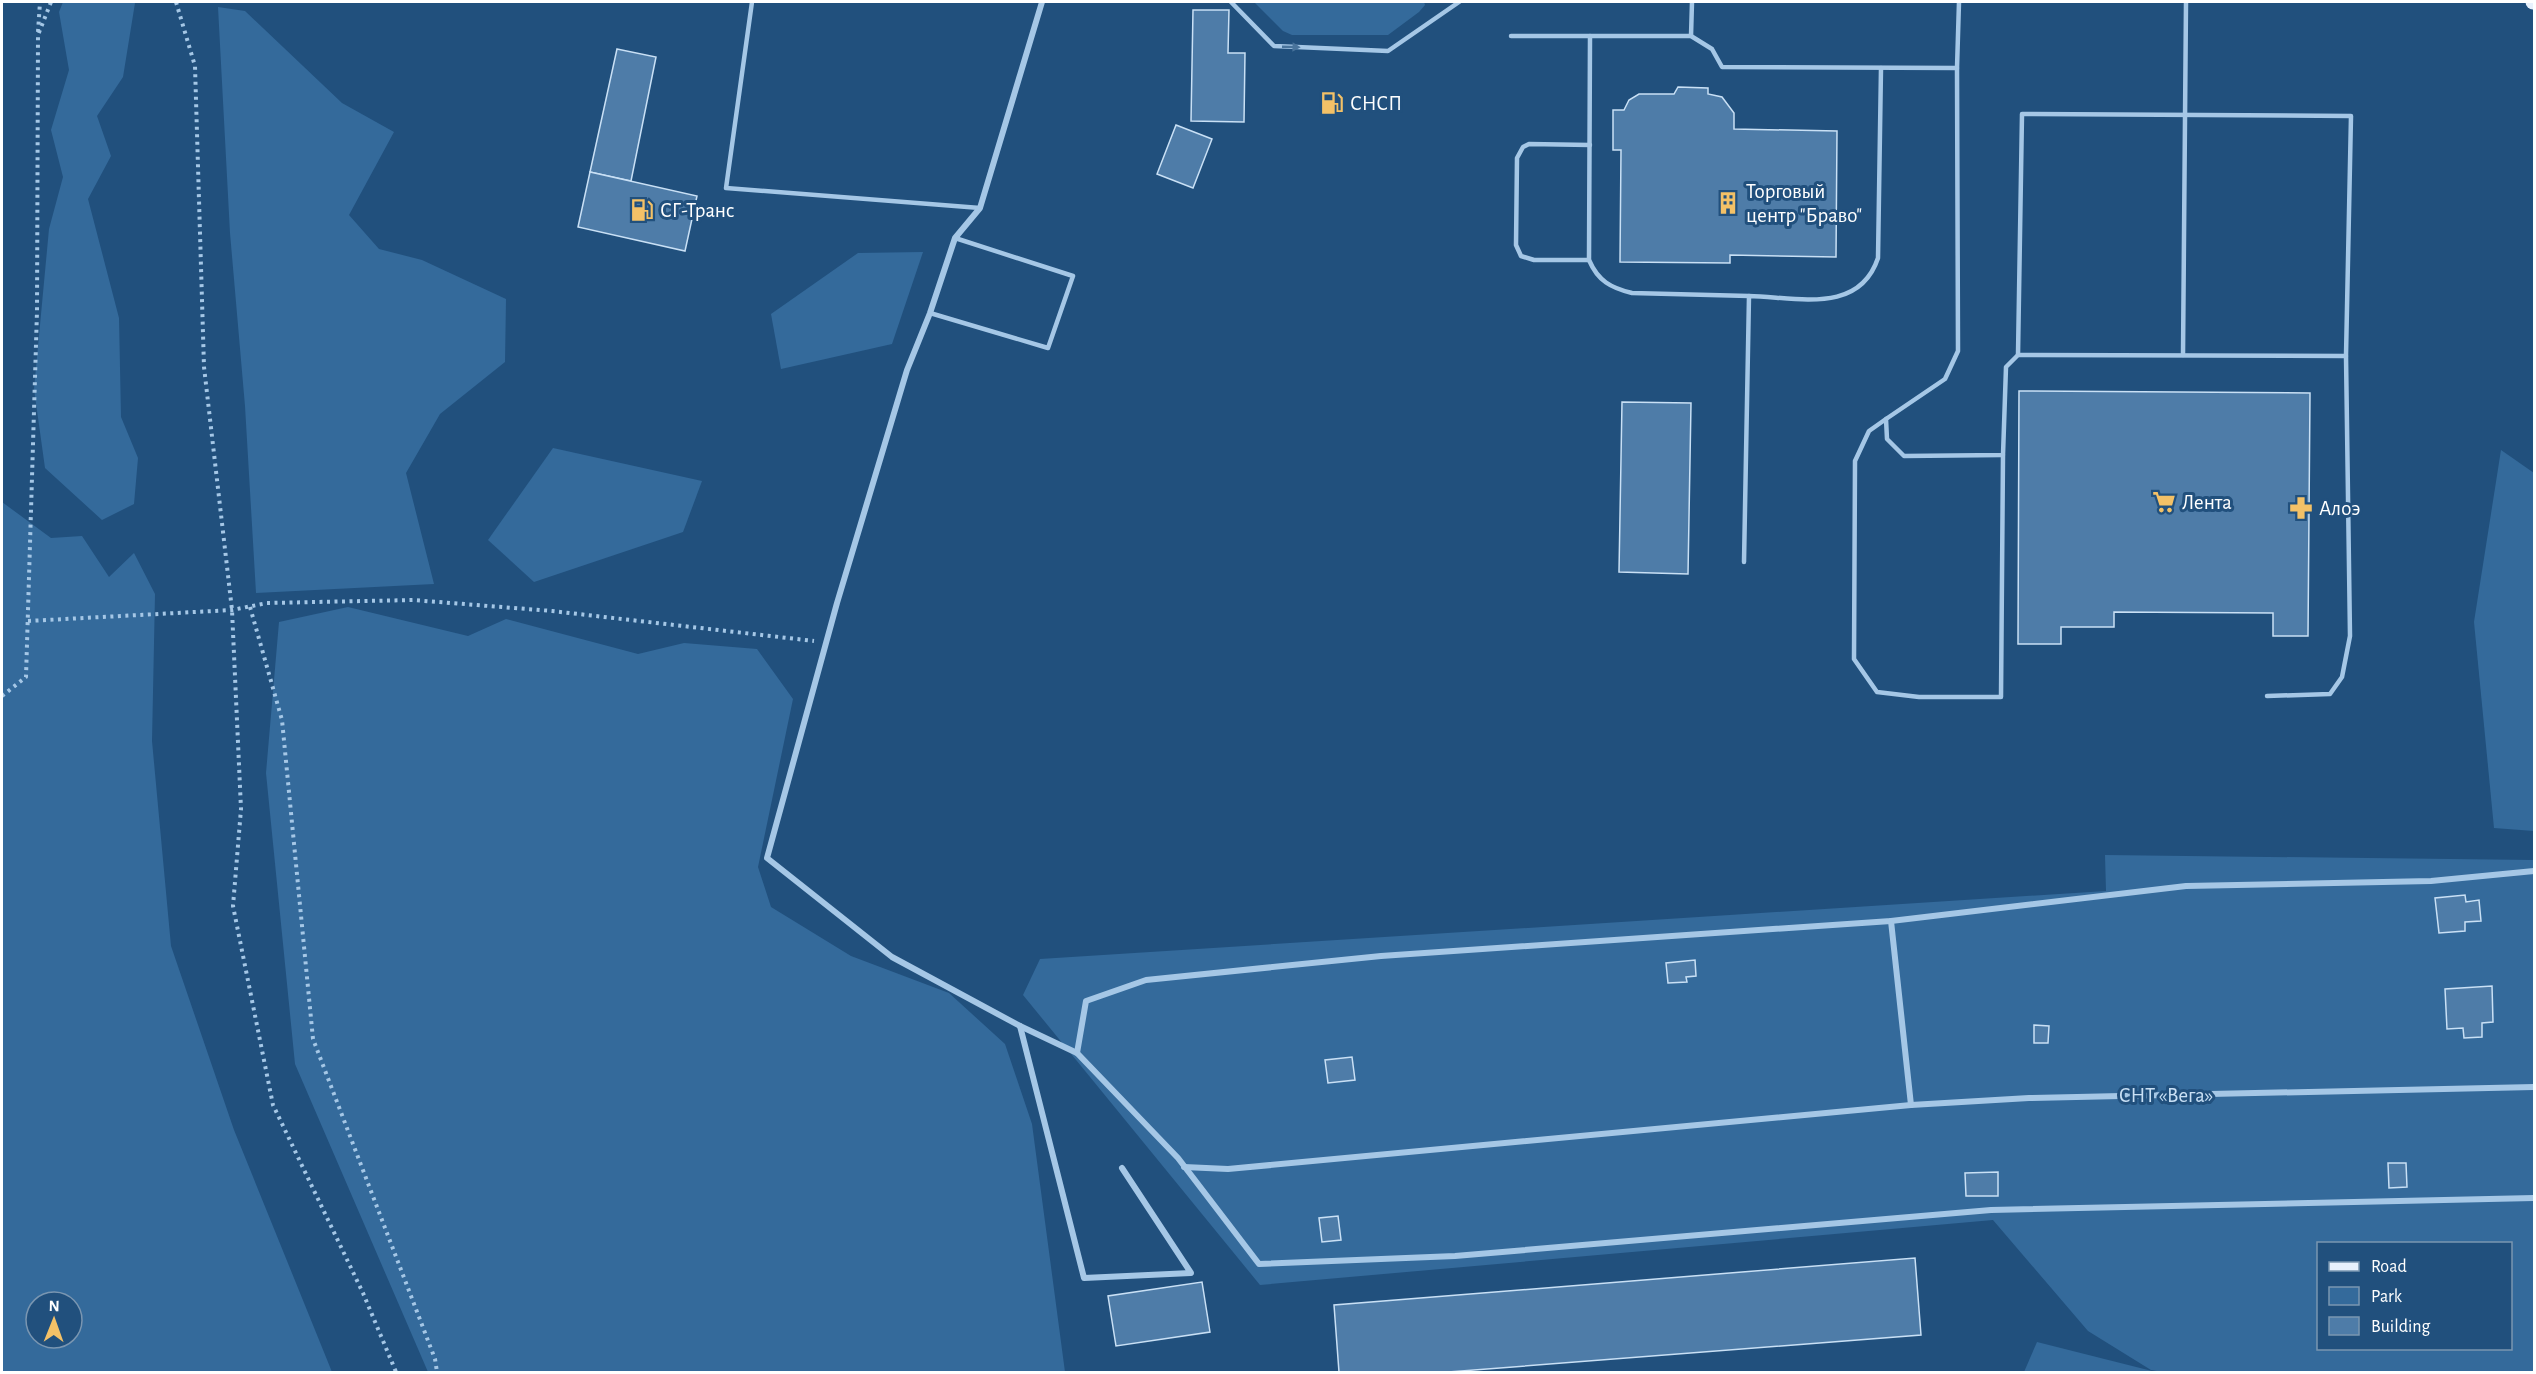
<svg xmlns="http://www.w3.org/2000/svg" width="2536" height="1374" font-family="'Alegreya Sans',sans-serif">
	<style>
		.green { fill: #346a9b; fill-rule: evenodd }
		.building { fill: #4e7ca8; stroke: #c9e0f5; stroke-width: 1.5 }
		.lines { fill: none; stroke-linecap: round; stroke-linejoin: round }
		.path { stroke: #a5c7e6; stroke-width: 4; stroke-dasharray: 3 4.5; stroke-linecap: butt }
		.service { stroke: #a5c7e6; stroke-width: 4.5 }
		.minor { stroke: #a5c7e6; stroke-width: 6 }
		.primary { stroke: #e7f1fd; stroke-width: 15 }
		.oneway { fill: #49749c }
		.labels { text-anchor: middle; stroke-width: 6; stroke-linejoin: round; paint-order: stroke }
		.poi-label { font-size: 21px; fill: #fff; stroke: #21507d; text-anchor: start }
		.park-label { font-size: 21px; fill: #c9e0f5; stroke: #21507d }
	</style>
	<rect width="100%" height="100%" fill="#21507d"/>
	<g class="green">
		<polygon points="63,2 135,3 123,77 97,116 111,156 88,199 119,318 121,417 138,458 134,504 102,520 45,468 34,389 49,229 63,177 51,130 69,70 59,12"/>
		<polygon points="1254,2 1424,2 1425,5 1419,12 1388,35 1292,35 1283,31"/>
		<polygon points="218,7 245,11 342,103 394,132 349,215 379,249 422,260 506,299 505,362 440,414 406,473 434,584 256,593 245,406 230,233"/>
		<polygon points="923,252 892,344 781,369 771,314 858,253"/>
		<polygon points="553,448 702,481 683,532 534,582 488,540"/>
		<polygon points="2501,450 2534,473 2534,831 2494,828 2474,622"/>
		<path d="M2 502 51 538 82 536 109 577 134 553 155 594 152 741 171 946 234 1130 332 1372H2ZM36 1302H72V1338H36Z"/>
		<polygon points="348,607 468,636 506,619 638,654 684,643 757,649 793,699 758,867 771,907 851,956 949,993 1005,1044 1032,1124 1065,1372 428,1372 295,1064 266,773 279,622"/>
		<path d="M2105 855 2534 860V1372H2162L2151 1370 2088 1331 1993 1220 1260 1285 1023 995 1040 959 2106 891ZM2318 1244H2510V1348H2318Z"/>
		<polygon points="2037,1342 2156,1372 2024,1372"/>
	</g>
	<g class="building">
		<polygon points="1193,10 1229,10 1228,53 1245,53 1244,122 1191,121"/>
		<polygon points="617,49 656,57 631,181 590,172"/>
		<polygon points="1678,87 1708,88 1708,94 1722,97 1734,113 1734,129 1837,131 1836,257 1730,255 1730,263 1620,262 1621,150 1613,150 1613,110 1624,110 1629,100 1639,94 1674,94"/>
		<polygon points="1176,125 1212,139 1193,188 1157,174"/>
		<polygon points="590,172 697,196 685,251 578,227"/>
		<polygon points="2019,391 2310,393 2308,636 2273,636 2273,613 2114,612 2114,627 2061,627 2061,644 2018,644"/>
		<polygon points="1622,402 1691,403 1688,574 1619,572"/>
		<polygon points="2465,895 2466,902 2479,900 2481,921 2465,922 2465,931 2439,933 2435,898"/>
		<polygon points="1695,960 1696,976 1686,977 1687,982 1668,983 1666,963"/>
		<polygon points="2492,986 2493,1022 2482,1023 2482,1037 2464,1038 2463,1028 2447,1029 2445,989"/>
		<polygon points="2034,1025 2049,1026 2048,1043 2034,1043"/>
		<polygon points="1352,1057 1355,1080 1328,1083 1325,1060"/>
		<polygon points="2388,1163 2406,1163 2407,1187 2389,1188"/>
		<polygon points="1998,1172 1998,1196 1966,1196 1965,1173"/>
		<polygon points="1338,1216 1341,1240 1322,1242 1319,1218"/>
		<polygon points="1915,1258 1921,1335 1448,1372 1339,1372 1334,1305"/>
		<polygon points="1202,1282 1210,1332 1116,1346 1108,1296"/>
	</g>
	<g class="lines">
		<g class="path">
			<polyline points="176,2 195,66 204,367 232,610 241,809 233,906 273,1105 363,1293 396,1372"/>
			<polyline points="38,32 40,2"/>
			<polyline points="250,607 282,720 313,1039 435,1359 437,1372"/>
			<polyline points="28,621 232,610 267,603 413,600 552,611 814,641"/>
			<polyline points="2,696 26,677 37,311 38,35 51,2"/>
		</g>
		<g class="service">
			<polyline points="752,2 726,188 980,208"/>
			<polyline points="1231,2 1274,46 1388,51 1459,2"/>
			<polyline points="1959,2 1957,68 1958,351 1945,379 1886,419 1887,439 1904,456 2003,455 2006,367 2018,355 2346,356"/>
			<polyline points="1511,36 1590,36"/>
			<polyline points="1691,36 1692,2"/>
			<polyline points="1589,260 1534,260 1521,256 1516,245 1517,158 1523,147 1529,144 1590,145"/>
			<path d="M1749 296 1632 293C1611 288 1598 281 1589 260L1590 36H1691L1712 49 1722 67 1957 68"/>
			<polyline points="930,313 1048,348 1073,276 955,238"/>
			<polyline points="2018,355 2022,114 2351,116 2346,356 2350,636 2342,677 2330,694 2267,696"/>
			<polyline points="2183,355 2186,2"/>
			<polyline points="1886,419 1869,431 1855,461 1854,659 1877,692 1919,697 2001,697 2003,455"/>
			<path d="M1744 562 1749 296C1797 297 1859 315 1878 258L1881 68"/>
		</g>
		<g class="minor">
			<polyline points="1042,2 980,208 955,238 930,313 907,370 837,603 767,858 892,957 1020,1026 1077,1053 1178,1158 1259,1264 1455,1256 1991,1210 2534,1198"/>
			<polyline points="1891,921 1911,1105"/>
			<polyline points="1020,1026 1084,1278 1191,1273 1122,1168"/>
			<polyline points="1077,1053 1086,1001 1146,980 1381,956 1891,921 2186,886 2431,881 2534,871"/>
			<polyline points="1184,1167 1228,1169 1911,1105 2029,1098 2534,1087"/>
		</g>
		<polyline class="primary" points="2533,2 2534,2"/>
	</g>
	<defs><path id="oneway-solid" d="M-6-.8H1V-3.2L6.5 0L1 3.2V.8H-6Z" transform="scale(1.5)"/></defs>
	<use class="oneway" href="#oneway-solid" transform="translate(1291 47) rotate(2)"/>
	<defs>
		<g id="fuel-bare" transform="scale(1.8)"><path d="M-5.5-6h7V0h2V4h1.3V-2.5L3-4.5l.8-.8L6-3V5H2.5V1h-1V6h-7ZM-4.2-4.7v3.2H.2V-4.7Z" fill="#f3c167" stroke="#21507d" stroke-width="2.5" paint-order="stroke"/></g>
		<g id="building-bare" transform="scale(1.8)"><path d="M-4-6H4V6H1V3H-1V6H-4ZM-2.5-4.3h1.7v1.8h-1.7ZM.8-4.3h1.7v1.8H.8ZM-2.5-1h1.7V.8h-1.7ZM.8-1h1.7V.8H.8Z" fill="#f3c167" stroke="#21507d" stroke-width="2.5" paint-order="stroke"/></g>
		<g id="supermarket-bare" transform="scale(1.8)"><path d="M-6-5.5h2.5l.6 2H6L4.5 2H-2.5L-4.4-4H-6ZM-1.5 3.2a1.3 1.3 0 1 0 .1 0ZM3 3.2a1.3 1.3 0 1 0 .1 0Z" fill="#f3c167" stroke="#21507d" stroke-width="2.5" paint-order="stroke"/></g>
		<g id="pharmacy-bare" transform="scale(1.8)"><path d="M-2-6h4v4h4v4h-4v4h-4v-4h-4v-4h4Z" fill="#f3c167" stroke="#21507d" stroke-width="2.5" paint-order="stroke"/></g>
	</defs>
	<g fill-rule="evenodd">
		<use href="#fuel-bare" x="1332" y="103"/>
		<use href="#building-bare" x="1728" y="203"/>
		<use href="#fuel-bare" x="642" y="210"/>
		<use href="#supermarket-bare" x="2164" y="502"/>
		<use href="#pharmacy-bare" x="2301" y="508"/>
	</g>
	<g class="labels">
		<g class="poi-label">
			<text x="1350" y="110">СНСП</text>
			<text x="1746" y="198">Торговый<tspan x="1746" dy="24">центр "Браво"</tspan></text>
			<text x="660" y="217">СГ-Транс</text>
			<text x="2182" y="509">Лента</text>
			<text x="2319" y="515">Алоэ</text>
		</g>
		<g class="park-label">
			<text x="2166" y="1102">СНТ «Вега»</text>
		</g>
	</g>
	<rect width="2536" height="1374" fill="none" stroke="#ffffff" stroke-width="6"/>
	<rect x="2317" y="1242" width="195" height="108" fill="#21507d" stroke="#7a96b1" stroke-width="1.5"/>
	<rect x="2329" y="1262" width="30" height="9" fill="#e7f1fd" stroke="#7a96b1" stroke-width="1.5"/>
	<text x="2371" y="1272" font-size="18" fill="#ffffff">Road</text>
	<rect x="2329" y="1287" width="30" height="18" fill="#346a9b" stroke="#7a96b1" stroke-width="1.5"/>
	<text x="2371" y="1302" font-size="18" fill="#ffffff">Park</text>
	<rect x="2329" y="1317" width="30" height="18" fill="#4e7ca8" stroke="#7a96b1" stroke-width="1.5"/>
	<text x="2371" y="1332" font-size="18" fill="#ffffff">Building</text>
	<g transform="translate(54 1320) rotate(1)"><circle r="28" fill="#21507d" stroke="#7a96b1" stroke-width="1.5"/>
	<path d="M0-4.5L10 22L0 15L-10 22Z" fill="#f3c167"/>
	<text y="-9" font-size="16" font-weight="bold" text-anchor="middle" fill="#ffffff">N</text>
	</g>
</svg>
